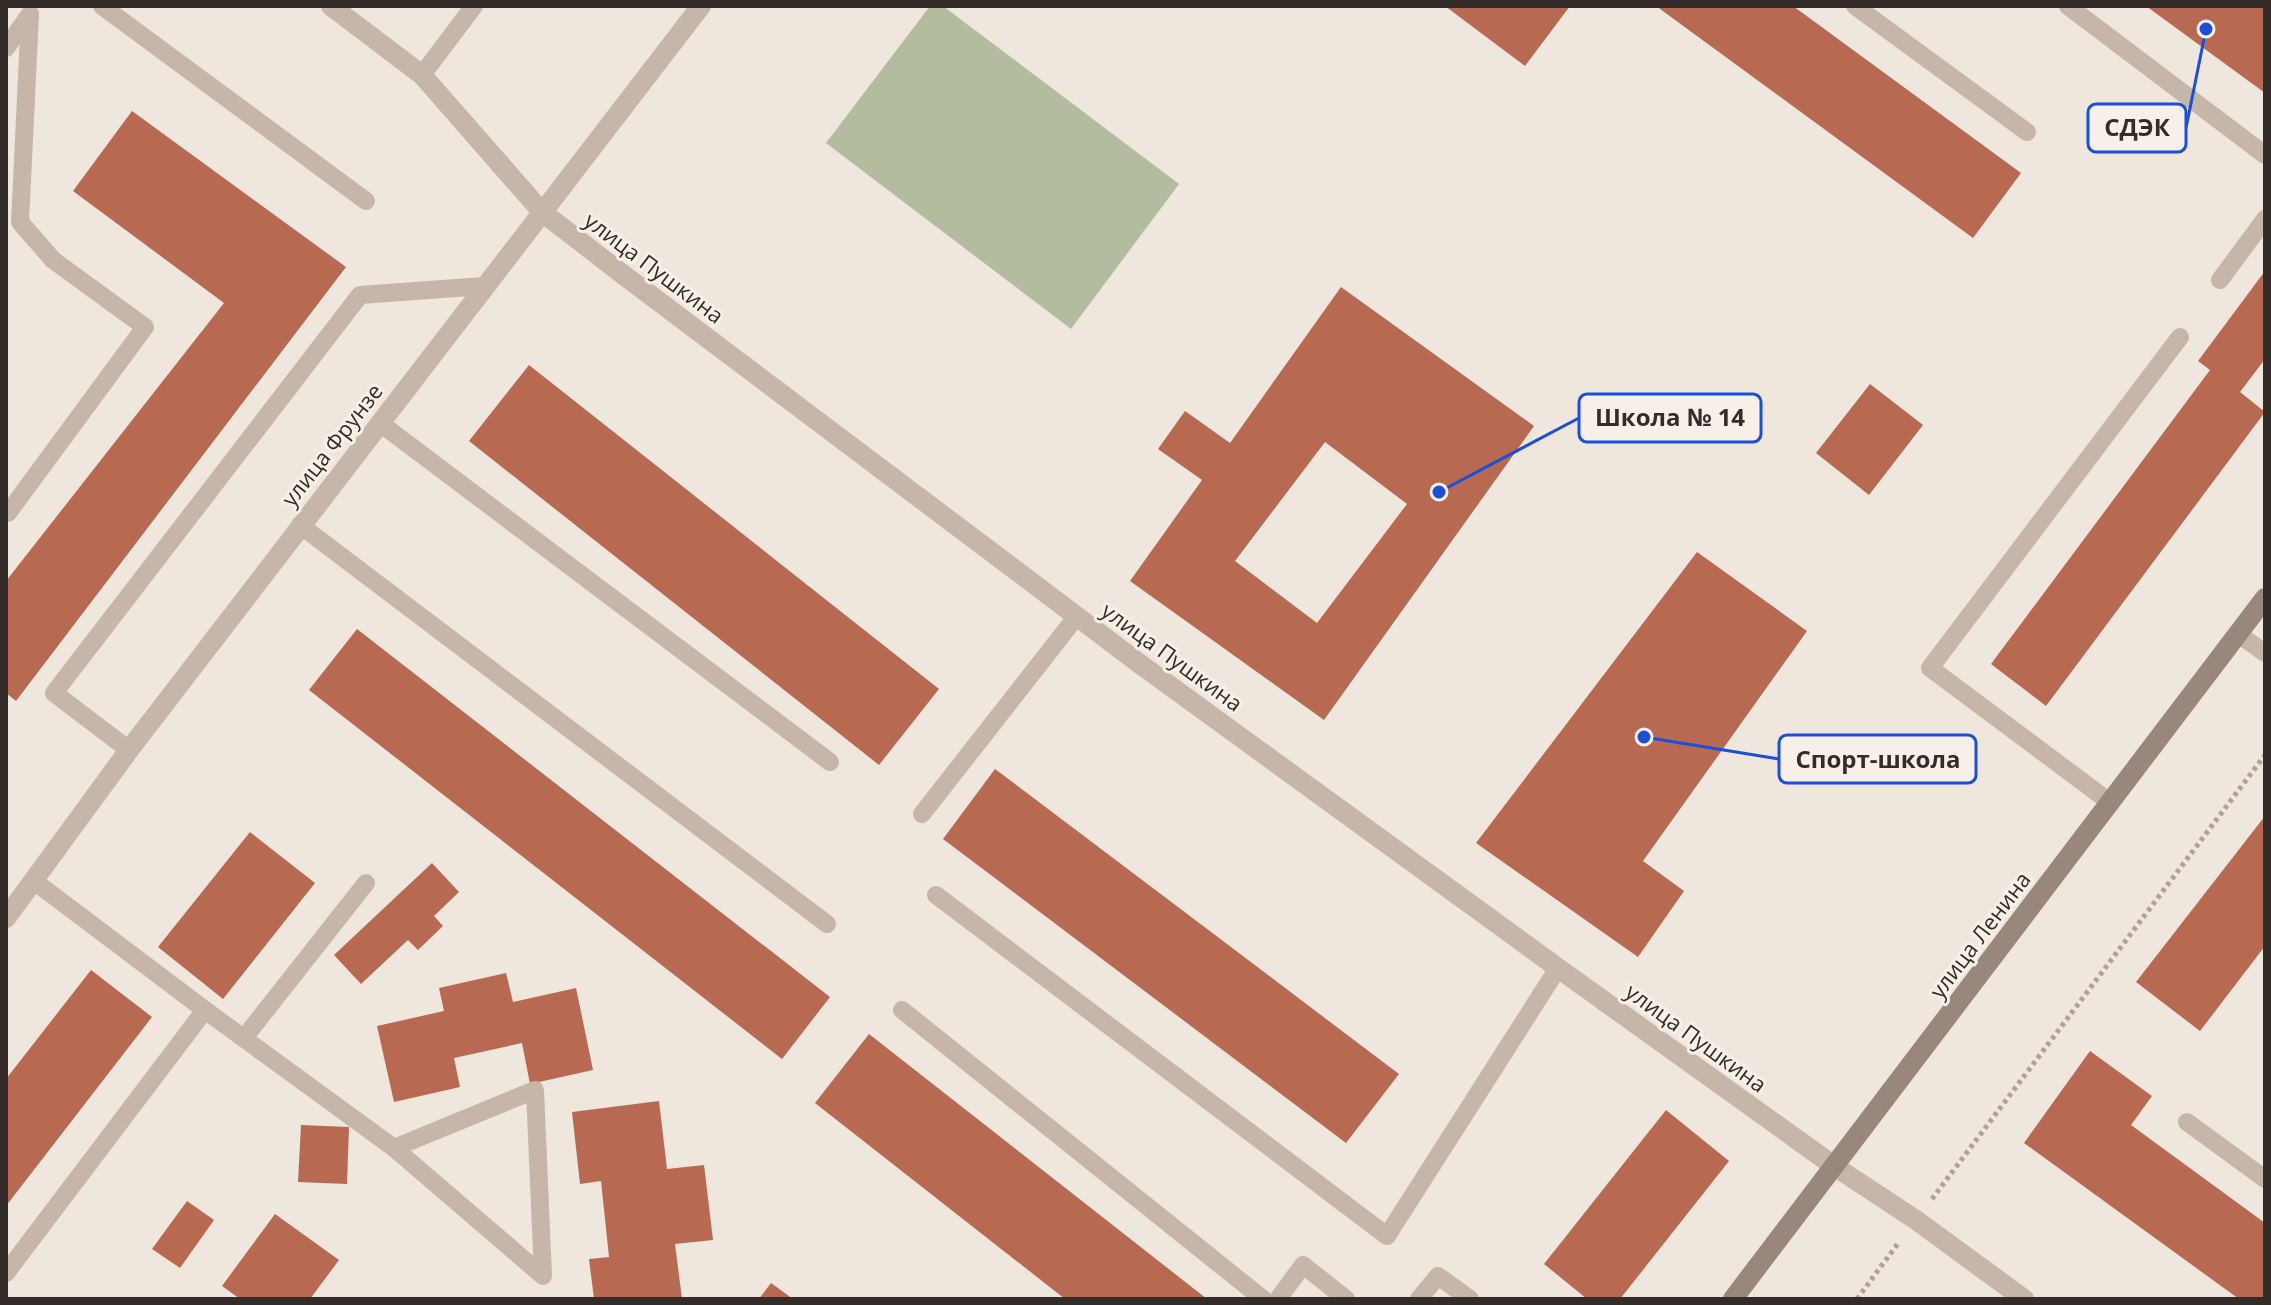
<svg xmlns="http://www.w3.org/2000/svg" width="2271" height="1305" font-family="'Open Sans',sans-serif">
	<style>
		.green { fill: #b3bc9e }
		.building { fill: #b86952; fill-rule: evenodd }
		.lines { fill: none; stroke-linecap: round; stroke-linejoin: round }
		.path { stroke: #b1a094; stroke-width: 5; stroke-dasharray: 4 4; stroke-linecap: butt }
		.service { stroke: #c6b6aa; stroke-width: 18 }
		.minor { stroke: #c6b6aa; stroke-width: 20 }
		.secondary { stroke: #99867c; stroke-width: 20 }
		.labels { text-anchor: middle; stroke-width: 6; stroke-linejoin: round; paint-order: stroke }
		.street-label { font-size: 22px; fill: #342c29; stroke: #f7f0e8 }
		.leader { fill: none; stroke: #1d4ed8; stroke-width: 3 }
		.callout-dot { fill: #1d4ed8; stroke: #f7f0e8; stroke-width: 3 }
		.callout { fill: #f7f0e8; stroke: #1d4ed8; stroke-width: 3 }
		.callout-label { font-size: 24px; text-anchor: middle; font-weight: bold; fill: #342c29 }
	</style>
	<rect width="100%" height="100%" fill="#efe6dd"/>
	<polygon class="green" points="930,6 943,6 1179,184 1071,329 826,143"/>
	<g class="building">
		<polygon points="1445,6 1570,6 1525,66"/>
		<polygon points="1656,6 1793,6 2021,173 1973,238"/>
		<polygon points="2146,6 2265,6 2265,93"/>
		<polygon points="132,111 346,267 16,701 6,693 6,581 224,303 73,191"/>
		<polygon points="2265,271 2265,359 2240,392 2265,412 2046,706 1991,664 2210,370 2198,361"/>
		<path d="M1341 287 1534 426 1324 720 1130 581 1202 480 1158 449 1185 411 1230 443ZM1325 442 1407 504 1317 623 1235 561Z"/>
		<polygon points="529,365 939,689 879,765 469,441"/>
		<polygon points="1870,384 1923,425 1869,495 1816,453"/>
		<polygon points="1697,552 1807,631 1643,861 1684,891 1638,957 1476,843"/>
		<polygon points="357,629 830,997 782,1059 309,690"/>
		<polygon points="995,769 1399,1074 1346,1143 943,839"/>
		<polygon points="2265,816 2265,946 2200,1031 2136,982"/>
		<polygon points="250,832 315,883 223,999 158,947"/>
		<polygon points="432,863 459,892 434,916 443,926 418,950 408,940 361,984 334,955"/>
		<polygon points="91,970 152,1017 6,1206 6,1079"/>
		<polygon points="506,973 513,1002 576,988 593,1070 530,1084 522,1043 454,1058 460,1087 394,1102 377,1026 444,1011 439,988"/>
		<polygon points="869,1034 1207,1299 1065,1299 815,1103"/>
		<polygon points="2090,1051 2152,1096 2131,1125 2265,1223 2265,1299 2239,1299 2024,1143"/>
		<polygon points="659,1101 667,1169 704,1165 713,1240 675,1244 682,1299 594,1299 589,1259 609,1257 601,1181 580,1184 572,1112"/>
		<polygon points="1666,1110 1729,1161 1620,1299 1587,1299 1544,1264"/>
		<polygon points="301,1125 349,1127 347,1184 298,1182"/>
		<polygon points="187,1201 214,1220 180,1268 152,1249"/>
		<polygon points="275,1214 339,1260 310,1299 240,1299 222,1286"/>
		<polygon points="771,1283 793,1299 759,1299"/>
	</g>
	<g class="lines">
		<g class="path">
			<polyline points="1932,1199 2265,755"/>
			<polyline points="1857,1299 1899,1242"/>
		</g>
		<g class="service">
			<polyline points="102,6 366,201"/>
			<polyline points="1855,6 2027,132"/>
			<polyline points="2068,6 2265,155"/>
			<polyline points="6,48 30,14"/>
			<polyline points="422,75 474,6"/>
			<polyline points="2220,280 2265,219"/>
			<polyline points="380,423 830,762"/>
			<polyline points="6,511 8,513 145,327 53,260 20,222 30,14"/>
			<polyline points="300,525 827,924"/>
			<polyline points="2238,634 2265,653"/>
			<polyline points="129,750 54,693 360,295 484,286"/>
			<polyline points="2111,803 1930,668 2180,337"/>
			<polyline points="922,814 1077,616"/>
			<polyline points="34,881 205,1010 394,1148 543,1276 535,1090 394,1148"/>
			<polyline points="936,895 1387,1236 1558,968"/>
			<polyline points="902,1010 1263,1299"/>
			<polyline points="244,1038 366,883"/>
			<polyline points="2187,1122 2265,1179"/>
			<polyline points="6,1273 205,1010"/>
			<polyline points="1278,1299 1303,1265 1346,1299"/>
			<polyline points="1419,1299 1438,1276 1470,1299"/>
		</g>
		<g class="minor">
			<polyline points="331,6 422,75 542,212 621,273 1140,664 1558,968 1834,1166 1916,1220 2024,1299"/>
			<polyline points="6,918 129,750 701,6"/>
		</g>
		<polyline class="secondary" points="1733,1299 2265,598"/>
	</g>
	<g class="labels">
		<g class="street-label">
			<text transform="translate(654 268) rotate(37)" y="8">улица Пушкина</text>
			<text transform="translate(332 445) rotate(-52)" y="8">улица Фрунзе</text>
			<text transform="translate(1172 657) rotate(36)" y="8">улица Пушкина</text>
			<text transform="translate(1980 935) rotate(-53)" y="8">улица Ленина</text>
			<text transform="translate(1696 1038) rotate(36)" y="8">улица Пушкина</text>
		</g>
	</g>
	<path class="leader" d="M2206 29L2186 128M1439 492L1579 418M1644 737L1779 759"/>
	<g class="callout-dot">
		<circle cx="2206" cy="29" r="8"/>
		<circle cx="1439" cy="492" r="8"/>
		<circle cx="1644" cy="737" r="8"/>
	</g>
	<g class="callout">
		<rect x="2088" y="104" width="98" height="48" rx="8"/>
		<rect x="1579" y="394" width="182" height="48" rx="8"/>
		<rect x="1779" y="735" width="197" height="48" rx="8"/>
	</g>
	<g class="callout-label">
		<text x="2137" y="136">СДЭК</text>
		<text x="1670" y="426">Школа № 14</text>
		<text x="1878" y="768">Спорт-школа</text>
	</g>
	<rect width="2271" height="1305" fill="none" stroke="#342c29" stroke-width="16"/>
</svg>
